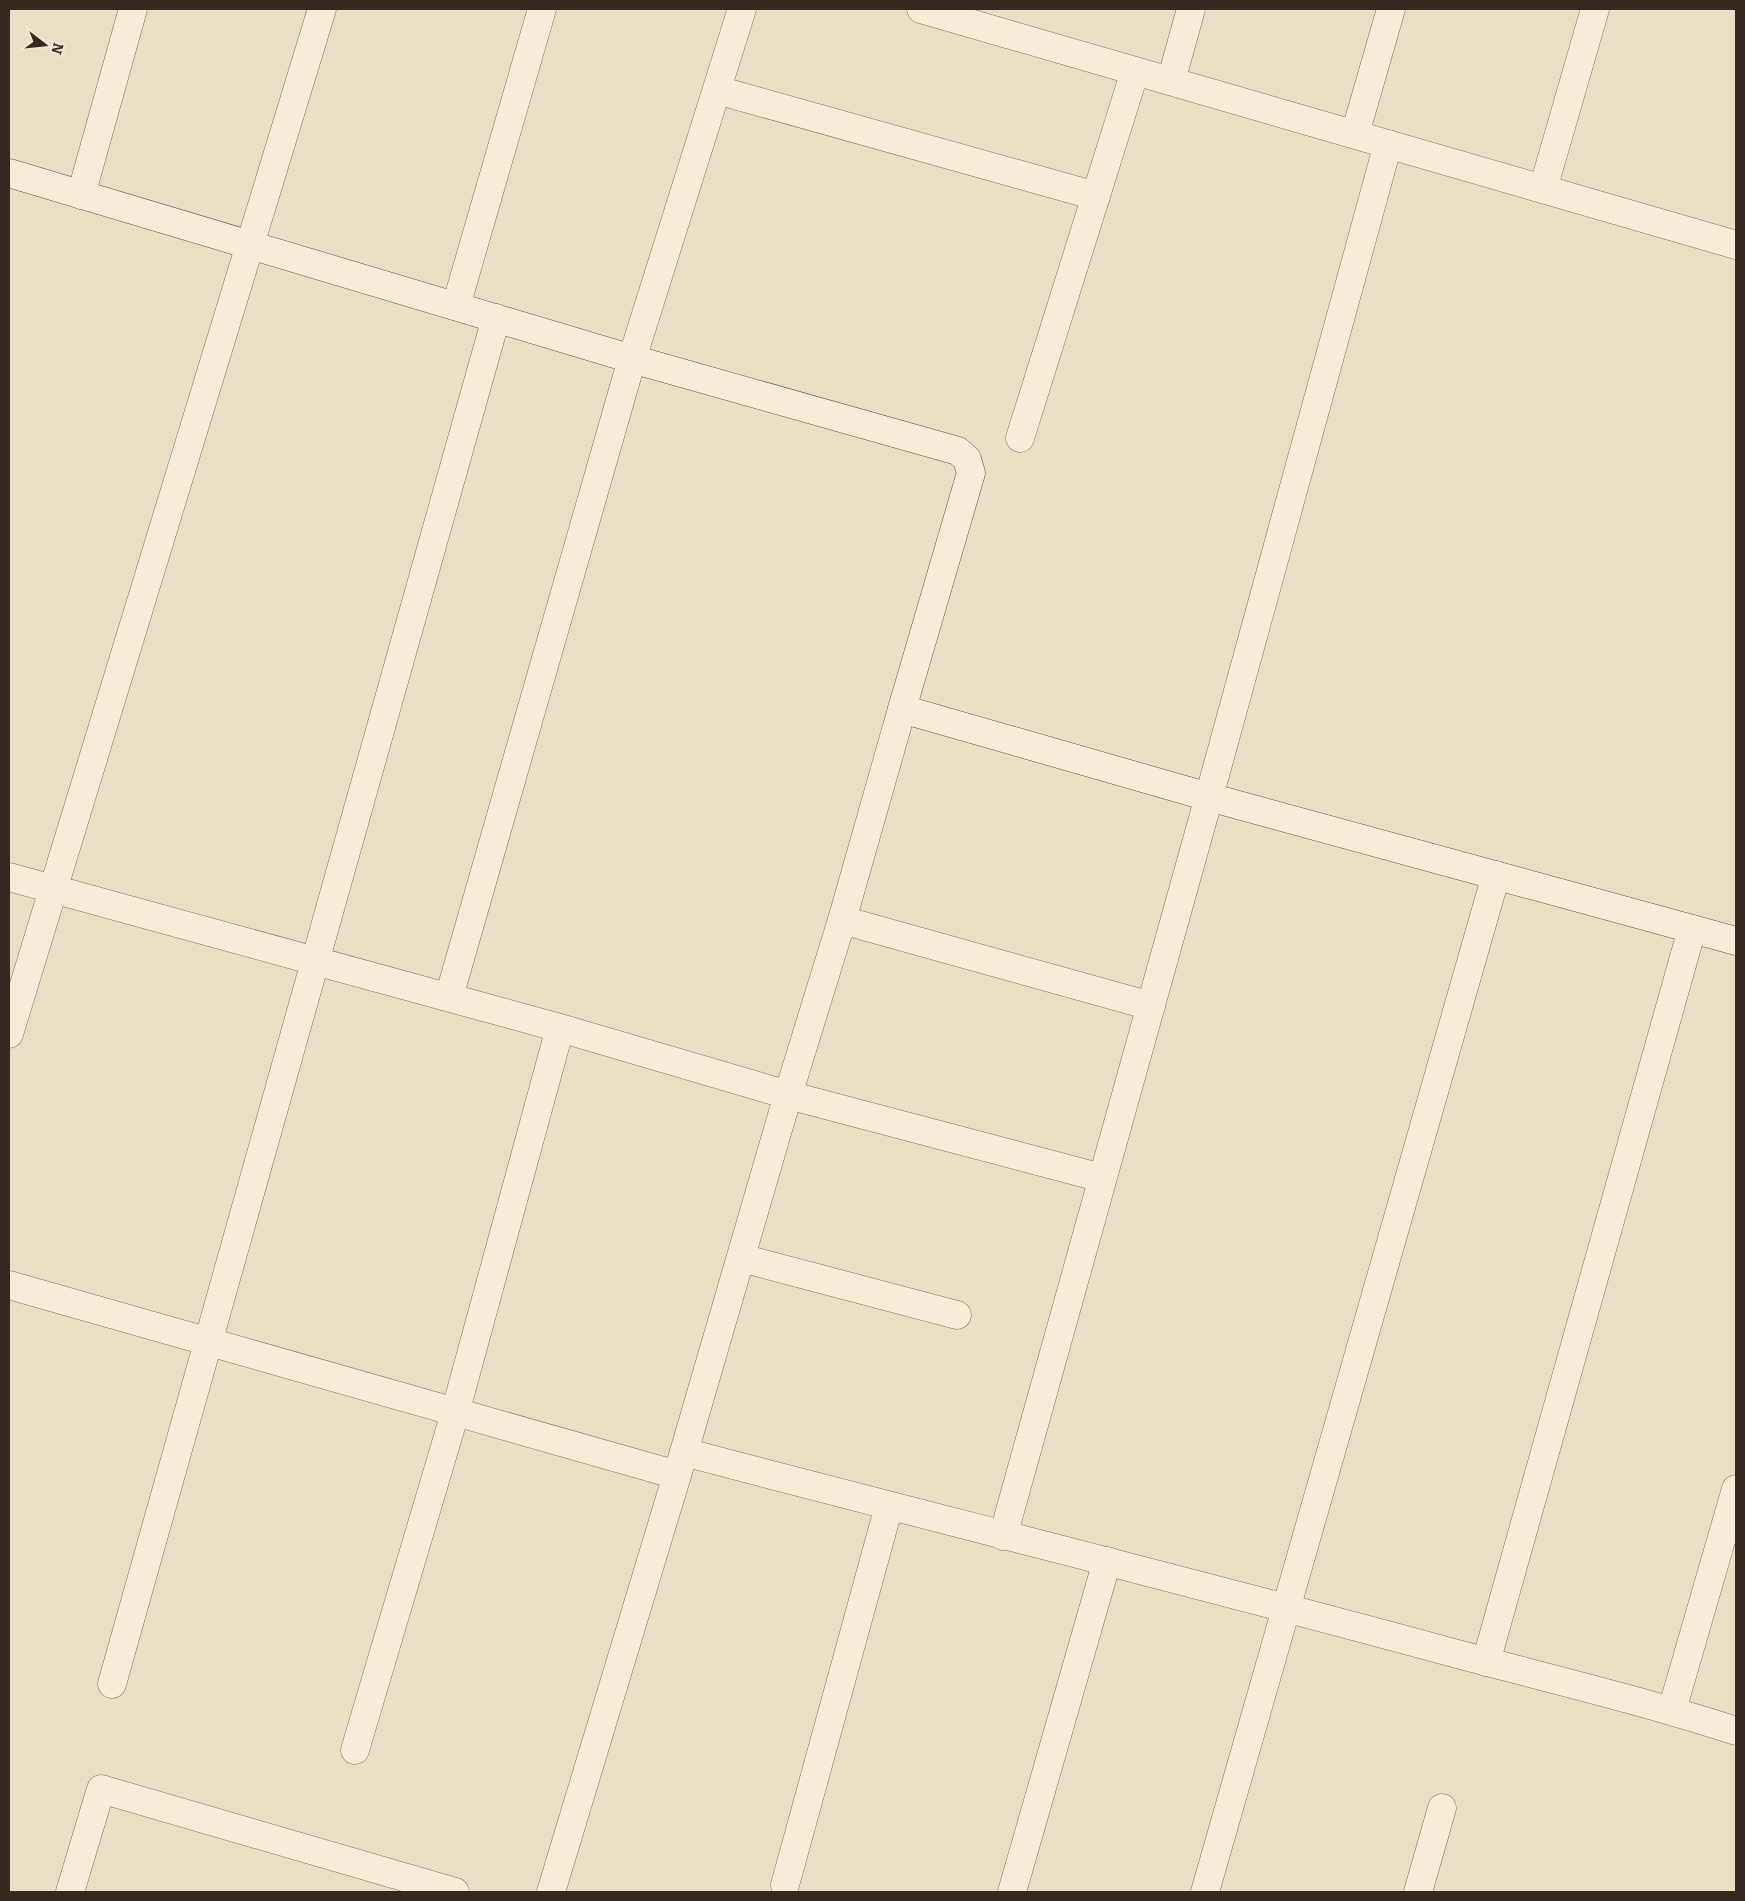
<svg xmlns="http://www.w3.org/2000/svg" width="1745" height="1901" font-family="Bitter,serif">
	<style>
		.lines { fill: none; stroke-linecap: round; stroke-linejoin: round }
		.street-casing { stroke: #84715c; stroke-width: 29 }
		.secondary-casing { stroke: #66523f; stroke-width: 29 }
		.street { stroke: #f6ecd7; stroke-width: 28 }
		.secondary { stroke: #f6ecd7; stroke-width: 28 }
	</style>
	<rect width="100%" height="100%" fill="#eadfc4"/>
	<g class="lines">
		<g class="street-casing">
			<g id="street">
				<polyline points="921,9 1736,245"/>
				<polyline points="1171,81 1191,9"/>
				<polyline points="717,90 1096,196"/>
				<polyline points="1355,134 1391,9"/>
				<polyline points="1543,189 1595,9"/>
				<polyline points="81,195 133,9"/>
				<polyline points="456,306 542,9"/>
				<polyline points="1020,438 1135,71"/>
				<polyline points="9,877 560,1028 788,1095 1102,1178"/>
				<polyline points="842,920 1151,1006"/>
				<polyline points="449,997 632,359 742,9"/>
				<polyline points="9,1034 322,9"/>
				<polyline points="741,1258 957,1315"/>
				<polyline points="9,1285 677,1475"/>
				<path d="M684 1452C938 1519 1193 1582 1446 1651 1543 1677 1641 1700 1736 1731"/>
				<polyline points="1003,1536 1209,797 1388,144"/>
				<polyline points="1486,1662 1692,929"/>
				<polyline points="112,1684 496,318"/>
				<polyline points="1672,1710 1736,1489"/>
				<polyline points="355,1750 455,1413 560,1028"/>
				<polyline points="785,1885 889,1506"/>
				<polyline points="70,1892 101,1789 455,1892"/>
				<polyline points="551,1892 684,1452 788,1095 842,920 902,709"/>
				<polyline points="1012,1892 1107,1561"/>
				<polyline points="1205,1892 1496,875"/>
				<polyline points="1418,1892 1442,1808"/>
			</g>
		</g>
		<g class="secondary-casing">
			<polyline id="secondary" points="9,173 632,359 958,451 967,459 971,473 902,709 1209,797 1736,941"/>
		</g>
		<use href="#street" class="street"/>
		<use href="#secondary" class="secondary"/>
	</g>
	<rect width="1745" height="1901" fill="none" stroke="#35291f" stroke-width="20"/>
	<g transform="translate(45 45) rotate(106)" stroke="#f3e9d3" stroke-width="4" paint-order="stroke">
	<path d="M0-4L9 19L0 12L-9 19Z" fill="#35291f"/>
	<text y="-8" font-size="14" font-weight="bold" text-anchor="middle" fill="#35291f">N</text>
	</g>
</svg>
